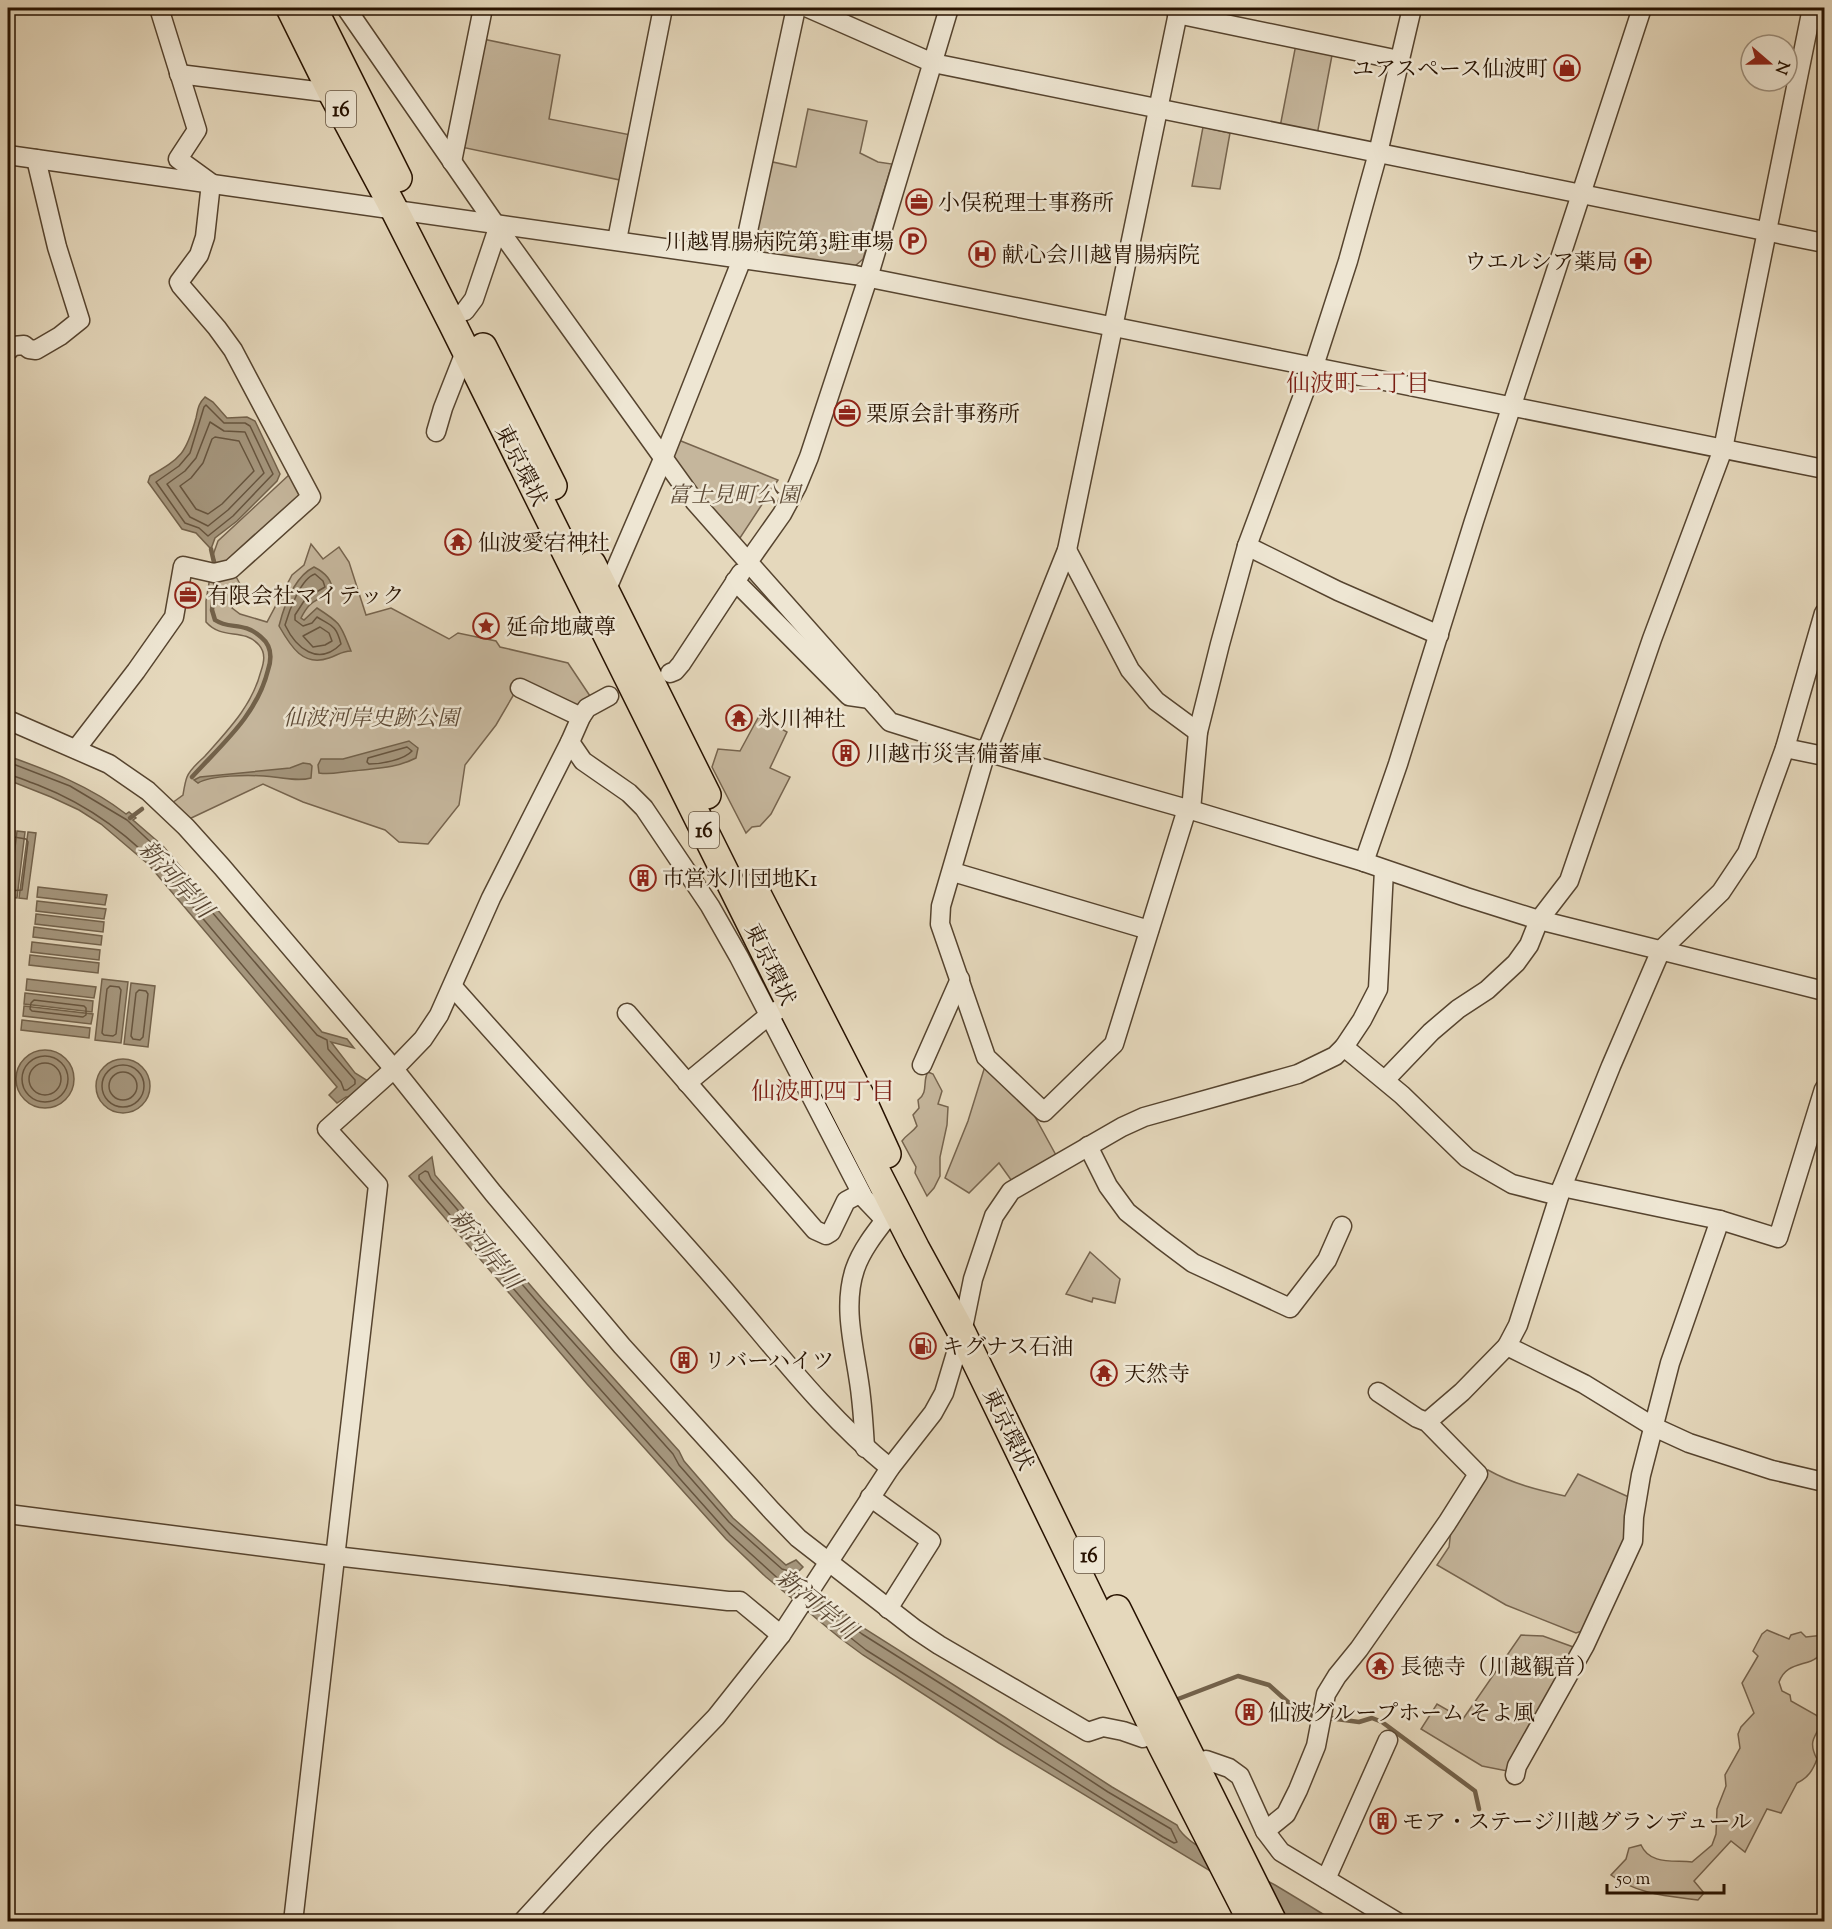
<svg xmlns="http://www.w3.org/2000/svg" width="1832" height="1929" font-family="'Sorts Mill Goudy','Noto Serif JP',serif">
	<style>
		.green { fill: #c5b69c; stroke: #76644e; stroke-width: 1.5 }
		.water { fill: #a4957c; stroke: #72614a; stroke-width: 1.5 }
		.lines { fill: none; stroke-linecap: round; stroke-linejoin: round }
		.shore { stroke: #66543e; stroke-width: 1.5 }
		.stream { stroke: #72614a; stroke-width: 4.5 }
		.minor-casing { stroke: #56442f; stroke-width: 21 }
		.highway-casing { stroke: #271200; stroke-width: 30 }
		.minor { stroke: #eee6d3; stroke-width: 18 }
		.highway { stroke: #e5d8bc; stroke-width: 27 }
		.labels { text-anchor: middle; stroke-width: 5; stroke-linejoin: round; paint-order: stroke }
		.shield { fill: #eee6d3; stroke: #63523f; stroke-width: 1.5 }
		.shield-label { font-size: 21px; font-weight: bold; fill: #271200 }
		.poi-label { font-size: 22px; fill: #271200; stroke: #eee6d3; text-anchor: start }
		.street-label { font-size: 22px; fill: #271200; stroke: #eee6d3 }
		.park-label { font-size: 22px; font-style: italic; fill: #5e4b37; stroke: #eee6d3 }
		.neighbourhood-label { font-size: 24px; fill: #7a1f14; stroke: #eee6d3 }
		.water-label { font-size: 24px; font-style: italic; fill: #594632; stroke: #eee6d3 }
	</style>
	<rect width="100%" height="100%" fill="#e5d8bc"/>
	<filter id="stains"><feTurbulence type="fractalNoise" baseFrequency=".00333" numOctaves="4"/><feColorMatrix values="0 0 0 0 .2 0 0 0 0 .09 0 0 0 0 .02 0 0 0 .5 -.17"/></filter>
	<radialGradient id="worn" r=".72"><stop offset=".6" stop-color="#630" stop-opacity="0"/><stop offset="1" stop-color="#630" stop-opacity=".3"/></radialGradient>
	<g class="green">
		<polygon points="483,39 560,55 549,119 631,135 620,180 461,147"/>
		<polygon points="1296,44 1333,50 1317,135 1280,127"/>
		<polygon points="808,109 867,121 860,153 878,162 892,164 863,259 855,266 750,251 768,161 796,167"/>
		<polygon points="1203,127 1230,133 1220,189 1192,186"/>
		<polygon points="676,439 778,480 738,541 670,456"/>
		<polygon points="290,474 300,496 231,561 217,566 213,555 218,541"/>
		<path d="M311 544 323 559 339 547 349 562 366 615 391 608 449 639 458 633 496 641 500 647 568 663 590 696 579 706 514 694 496 725 465 765 459 805 428 844 399 842 385 830 303 802 263 784 187 820 172 803 183 795C184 789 185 782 187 777 190 769 199 762 205 756 228 730 252 706 261 671 264 662 266 653 259 645 243 627 223 641 206 622V601L210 577 234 573 240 584 232 608 240 614 267 622 292 575 304 565Z"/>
		<polygon points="759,716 787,732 770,768 790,777 771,814 760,826 752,827 746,833 712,767 718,749 740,751"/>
		<polygon points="985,1066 1029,1106 1057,1157 1014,1184 999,1163 969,1193 945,1178 968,1121"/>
		<path d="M928 1072 933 1074 942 1091 938 1104 948 1107 947 1125 940 1157V1176L934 1188 927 1196 915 1173 916 1167 902 1141C907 1134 912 1133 917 1126L913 1115 919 1108 918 1100C929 1092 922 1081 928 1072Z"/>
		<polygon points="1090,1252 1120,1279 1115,1303 1093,1298 1092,1302 1066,1294"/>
		<path d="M1488 1470C1513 1484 1538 1490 1565 1496L1578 1474 1631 1498 1627 1541 1585 1630 1576 1633 1506 1605 1437 1565 1449 1547 1452 1522Z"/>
		<path d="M1767 1630 1789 1639 1791 1635 1801 1632 1806 1637 1824 1635V1653C1820 1655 1816 1659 1811 1661 1797 1666 1785 1666 1779 1682L1782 1691 1790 1695 1791 1701 1816 1715 1823 1722C1814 1737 1808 1742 1817 1759 1813 1770 1808 1778 1797 1783L1781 1813 1767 1809 1745 1852 1731 1841 1694 1881 1704 1893 1698 1900C1668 1896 1636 1894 1611 1875L1626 1859 1629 1848 1641 1845C1650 1865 1673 1860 1692 1862L1712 1845 1716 1834 1717 1809 1726 1786 1725 1775 1740 1748 1738 1734 1741 1727 1754 1713 1742 1683 1758 1656 1753 1651 1762 1634Z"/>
		<polygon points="1521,1635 1543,1636 1576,1648 1507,1771 1482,1766 1421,1729 1437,1704 1463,1719"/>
	</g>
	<g class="water">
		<path d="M205 397 213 402 227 418 247 417 255 421 280 474 277 481 237 521 215 538 211 549 196 533 182 529 148 482 150 476C181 458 186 454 196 418 198 409 198 404 205 397Z"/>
		<path d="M314 567C324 572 332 579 332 590 316 603 311 598 301 618L304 620 317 608C342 624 340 624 351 651 342 651 338 655 329 658 303 667 291 647 279 626 284 606 294 577 314 567Z"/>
		<path d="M409 741 418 748 416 758C394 769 376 768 352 771 340 772 331 775 319 773L318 765 321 759H343Z"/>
		<path d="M8 756C50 771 90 786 126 814L129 812 136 818 133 820 163 846 322 1032 347 1039 354 1048 331 1042 355 1073 368 1081 348 1097H346L337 1103 329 1095 337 1087 148 864 101 824 79 810 51 797 8 780Z"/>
		<path d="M303 763 310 764 312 766 311 778C297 782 279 777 264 776 248 775 211 775 198 783L194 780 200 777 290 768Z"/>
		<polygon points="8,830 15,831 8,893"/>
		<polygon points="17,831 25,832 17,898 9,897"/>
		<polygon points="28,832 36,833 27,899 19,898"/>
		<polygon points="38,887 107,895 105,905 37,897"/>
		<polygon points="37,901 106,909 104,919 36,911"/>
		<polygon points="36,914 104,922 103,932 35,924"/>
		<polygon points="34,927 102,936 101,945 33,937"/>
		<polygon points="32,942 100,950 99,960 31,952"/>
		<polygon points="30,955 99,963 98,973 29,965"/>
		<polygon points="27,979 96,987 94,998 26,990"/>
		<polygon points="102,979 128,982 121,1043 95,1040"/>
		<polygon points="131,983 155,986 148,1047 124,1044"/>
		<polygon points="25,993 93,1001 92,1012 24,1004"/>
		<polygon points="24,1006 93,1014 91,1024 23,1016"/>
		<polygon points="22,1020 90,1028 89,1038 21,1030"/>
		<circle cx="45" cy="1079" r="29"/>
		<circle cx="123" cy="1086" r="27"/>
		<path d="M432 1157 435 1175 544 1301 679 1451 684 1461 733 1518 786 1565 796 1560 803 1567 796 1574 804 1581 865 1629 1006 1718 1112 1787 1177 1825C1186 1849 1251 1871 1275 1885 1295 1897 1315 1909 1334 1921H1293L999 1743 863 1655 840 1638 766 1577 726 1539 587 1384 409 1176Z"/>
	</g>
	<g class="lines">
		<g class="shore">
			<polygon points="206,405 224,423 245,423 250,426 273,474 233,516 208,536 199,528 185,523 156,482 179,466 190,453 204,407"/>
			<polygon points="210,422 224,431 245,432 264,473 228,510 208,526 190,517 167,484 185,471 196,458"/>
			<polygon points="215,437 239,441 254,471 222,504 208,514 196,509 180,486 191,478 203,463 212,439"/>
			<path d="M315 574 323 581 325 587 306 598 295 615V620L303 626 312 623 317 617C332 626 336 625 341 644 318 667 296 648 285 625 289 611 301 578 315 574Z"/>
			<polygon points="320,627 329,633 332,641 325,645 313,647 303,636"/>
			<path d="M407 747 412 751C404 760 381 764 369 764L367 762 368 758Z"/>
			<path d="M8 762 70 786 127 820 159 850 317 1035 327 1040 328 1049 355 1080V1084L347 1090H344L341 1082 172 882C135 839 92 806 38 785 28 782 18 776 8 775"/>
			<polyline points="8,836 26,839 28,842 22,890 8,891"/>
			<polygon points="110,986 119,987 121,990 116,1034 113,1036 104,1035 102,1033 107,989"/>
			<polygon points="139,990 146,991 148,994 143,1037 140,1040 133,1039 131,1036 136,993"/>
			<polygon points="34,1000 84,1006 86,1008 86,1015 83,1017 32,1011 30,1009 31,1003"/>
			<circle cx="45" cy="1079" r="23"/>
			<circle cx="45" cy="1079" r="16"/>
			<circle cx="123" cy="1086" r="21"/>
			<circle cx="123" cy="1086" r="14"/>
			<polyline points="795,1594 730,1535 592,1380 419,1179 419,1175 425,1171 428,1172 431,1179 540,1305 673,1454 679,1465 729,1522 782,1569 789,1571 792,1578 800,1586"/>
			<polyline points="812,1607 866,1650 1163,1837 1174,1843 1177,1842 1171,1829 1108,1792 1003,1723 862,1634 817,1599"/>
		</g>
		<g class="stream">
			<polyline points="211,549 215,567"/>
			<path d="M192 777C222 744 257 715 268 670 272 658 272 646 261 637 243 621 230 630 215 620L212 610 216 578"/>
			<polyline points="130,818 142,809"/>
			<polyline points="1178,1699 1238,1676 1269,1685 1299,1712 1316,1716"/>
			<polyline points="1329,1718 1359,1722 1372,1718 1382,1722 1475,1791 1479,1809"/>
		</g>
		<g class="minor-casing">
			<g id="minor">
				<polyline points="346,8 498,228 695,502 890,722 986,752 1191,810 1364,862 1466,897 1539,920 1824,991"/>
				<polyline points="808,8 933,63 1824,243"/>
				<polyline points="1179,8 1067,550 986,752 941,906 940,924 986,1057 1044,1112 1114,1044 1187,809"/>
				<polyline points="1177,14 1399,60"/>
				<polyline points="179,74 332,93"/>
				<polyline points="8,155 855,275 1824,469"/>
				<polyline points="452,162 483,8"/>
				<polyline points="617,240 663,8"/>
				<polyline points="465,311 474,299 498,228"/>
				<polyline points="8,351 13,346 24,345 29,349 36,350 60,336 80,320 57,247 36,159"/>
				<polyline points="436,432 443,408 465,352"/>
				<polyline points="1247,546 1338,591 1439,635"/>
				<polyline points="1067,550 1130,670 1156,701 1198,732"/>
				<polyline points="753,555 782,514 797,486 809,457 868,278 949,8"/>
				<polyline points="735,581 849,696 870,699"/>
				<polyline points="606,591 663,459 742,259 796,8"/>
				<polyline points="1824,613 1785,748 1747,853 1721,892 1661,950 1611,1066 1562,1187 1518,1325 1507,1346 1584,1384 1654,1427 1689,1443 1772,1470 1824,1482"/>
				<polyline points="670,673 675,671 681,664 741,573"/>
				<polyline points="520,688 581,717"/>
				<polyline points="8,720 109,764 148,791 186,827 222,867 394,1069 493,1193 622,1346 772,1511 798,1538 915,1629 939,1645 1088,1732 1103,1727 1123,1731 1143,1738"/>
				<polyline points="570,742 583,761 629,793 644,808 710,906 739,957 864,1198 885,1220"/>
				<polyline points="1785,748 1824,756"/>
				<polyline points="76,749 136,671 174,617 183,566 214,573 231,569 311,497 233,350 217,328 181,286 179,282 199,255 205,237 211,183 178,159 197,130 159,8"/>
				<polyline points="1191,810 1198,732 1220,644 1247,546 1314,366 1348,261 1378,153 1412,8"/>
				<polyline points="1364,862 1398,764 1474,521 1642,8"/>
				<polyline points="953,872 1149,930"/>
				<path d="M453 987C539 1084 628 1180 714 1278 771 1343 822 1413 890 1468"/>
				<polyline points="627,1013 815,1230 826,1235 831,1232 846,1201 861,1193"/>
				<polyline points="1344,1047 1402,1095 1467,1158 1512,1184 1559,1196"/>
				<polyline points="922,1065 960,979"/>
				<polyline points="1385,1080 1431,1032 1458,1009 1487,990 1516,963 1529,945 1539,920 1569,881 1652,639 1723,449 1812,8"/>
				<polyline points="687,1083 768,1016 778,1010"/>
				<polyline points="1088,1146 1108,1186 1127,1212 1161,1239 1193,1263 1290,1308 1327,1260 1342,1226"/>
				<polyline points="1562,1187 1720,1220 1778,1238 1824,1089"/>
				<polyline points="1427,1422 1462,1392 1507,1346"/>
				<path d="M865 1448C864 1431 863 1414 861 1397 857 1356 841 1310 855 1269 862 1248 879 1228 892 1211"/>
				<polyline points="870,1497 931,1541 888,1609"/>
				<polyline points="8,1514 335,1556 728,1601 740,1601 781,1635"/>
				<polyline points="1206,1760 1229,1768 1240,1776 1265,1831 1281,1852 1397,1922"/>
				<polyline points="1515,1775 1517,1766 1585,1645 1633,1541 1634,1517 1641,1475 1670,1363 1720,1220"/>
				<polyline points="1265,1831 1286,1814 1298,1790 1316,1746 1326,1694 1337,1676 1359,1649 1447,1523 1478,1474 1427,1422 1417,1418 1378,1392"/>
				<polyline points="1326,1879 1388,1740"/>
				<polyline points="293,1922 378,1185 327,1129 394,1069 423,1039 439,1015 491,898 570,742 581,717 587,708 609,696"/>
				<polyline points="522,1922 598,1839 716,1717 781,1635 890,1468 933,1413 944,1393 962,1333 973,1279 994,1216 1011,1191 1122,1127 1144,1117 1298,1074 1335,1056 1344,1047 1362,1020 1378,989 1384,870"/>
			</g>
		</g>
		<g class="highway-casing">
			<g id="highway">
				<polyline points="290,8 332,93 394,209 452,323 790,1003 916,1249 962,1333 1162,1746 1252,1922"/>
				<polyline points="313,8 398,178"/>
				<polyline points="483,347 553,486"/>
				<polyline points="592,564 707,795"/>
				<polyline points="754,888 861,1097 887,1154"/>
				<polyline points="1117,1609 1273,1922"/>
			</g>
		</g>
		<use href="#minor" class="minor"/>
		<use href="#highway" class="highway"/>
	</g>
	<defs>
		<g id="shop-ring" transform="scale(1.35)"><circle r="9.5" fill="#eee6d3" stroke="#8f2418" stroke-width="1.5"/><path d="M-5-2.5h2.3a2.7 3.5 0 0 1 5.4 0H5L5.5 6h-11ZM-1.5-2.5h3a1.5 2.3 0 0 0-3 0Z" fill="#8f2418"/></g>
		<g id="office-ring" transform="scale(1.35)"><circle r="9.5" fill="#eee6d3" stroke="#8f2418" stroke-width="1.5"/><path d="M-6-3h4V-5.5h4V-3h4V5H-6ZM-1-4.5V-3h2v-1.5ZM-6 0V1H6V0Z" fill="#8f2418"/></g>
		<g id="parking-ring" transform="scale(1.35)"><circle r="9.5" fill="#eee6d3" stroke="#8f2418" stroke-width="1.5"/><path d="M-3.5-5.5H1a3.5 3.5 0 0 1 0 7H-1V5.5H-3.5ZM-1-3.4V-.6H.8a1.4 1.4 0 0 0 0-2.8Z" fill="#8f2418"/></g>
		<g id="hospital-ring" transform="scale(1.35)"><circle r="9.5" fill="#eee6d3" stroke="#8f2418" stroke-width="1.5"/><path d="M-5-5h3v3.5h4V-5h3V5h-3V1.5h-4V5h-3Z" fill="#8f2418"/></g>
		<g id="pharmacy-ring" transform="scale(1.35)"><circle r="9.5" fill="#eee6d3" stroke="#8f2418" stroke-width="1.5"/><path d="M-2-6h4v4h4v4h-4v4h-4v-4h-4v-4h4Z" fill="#8f2418"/></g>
		<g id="temple-ring" transform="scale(1.35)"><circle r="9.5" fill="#eee6d3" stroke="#8f2418" stroke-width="1.5"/><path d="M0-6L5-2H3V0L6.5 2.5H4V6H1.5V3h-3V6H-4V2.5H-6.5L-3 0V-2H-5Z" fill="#8f2418"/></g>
		<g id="sight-ring" transform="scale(1.35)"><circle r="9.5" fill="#eee6d3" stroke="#8f2418" stroke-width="1.5"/><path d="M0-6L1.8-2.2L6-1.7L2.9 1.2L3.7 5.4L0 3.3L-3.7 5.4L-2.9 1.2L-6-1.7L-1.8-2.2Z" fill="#8f2418"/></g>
		<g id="building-ring" transform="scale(1.35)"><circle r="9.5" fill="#eee6d3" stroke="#8f2418" stroke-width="1.5"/><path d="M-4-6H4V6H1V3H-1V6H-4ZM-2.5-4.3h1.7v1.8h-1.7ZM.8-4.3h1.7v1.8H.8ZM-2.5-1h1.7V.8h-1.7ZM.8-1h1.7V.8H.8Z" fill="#8f2418"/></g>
		<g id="fuel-ring" transform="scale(1.35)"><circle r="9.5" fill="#eee6d3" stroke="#8f2418" stroke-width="1.5"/><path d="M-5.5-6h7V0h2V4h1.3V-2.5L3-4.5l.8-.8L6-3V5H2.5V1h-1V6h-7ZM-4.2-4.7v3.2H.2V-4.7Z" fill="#8f2418"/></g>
	</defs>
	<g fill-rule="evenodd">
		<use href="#shop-ring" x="1567" y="68"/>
		<use href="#office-ring" x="919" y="202"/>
		<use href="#parking-ring" x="913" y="241"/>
		<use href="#hospital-ring" x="982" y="254"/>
		<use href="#pharmacy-ring" x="1638" y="261"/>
		<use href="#office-ring" x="847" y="413"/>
		<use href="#temple-ring" x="458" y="542"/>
		<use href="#office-ring" x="188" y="595"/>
		<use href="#sight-ring" x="486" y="626"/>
		<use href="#temple-ring" x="739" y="718"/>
		<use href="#building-ring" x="846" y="753"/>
		<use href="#building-ring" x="643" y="878"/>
		<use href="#fuel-ring" x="923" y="1346"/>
		<use href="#building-ring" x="684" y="1360"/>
		<use href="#temple-ring" x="1104" y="1373"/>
		<use href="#temple-ring" x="1380" y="1666"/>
		<use href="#building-ring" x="1249" y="1712"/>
		<use href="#building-ring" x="1383" y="1821"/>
	</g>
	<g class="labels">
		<g class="shield">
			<rect x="326" y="91" width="30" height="36" rx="4.5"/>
			<rect x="689" y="812" width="30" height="36" rx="4.5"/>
			<rect x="1074" y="1537" width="30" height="36" rx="4.5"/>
		</g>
		<g class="shield-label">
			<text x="341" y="116">16</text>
			<text x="704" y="837">16</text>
			<text x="1089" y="1562">16</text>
		</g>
		<g class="poi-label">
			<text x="1548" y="76" text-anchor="end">ユアスペース仙波町</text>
			<text x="938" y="210">小俣税理士事務所</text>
			<text x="894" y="249" text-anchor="end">川越胃腸病院第3駐車場</text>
			<text x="1002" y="262">献心会川越胃腸病院</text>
			<text x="1618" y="269" text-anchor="end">ウエルシア薬局</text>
			<text x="866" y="421">栗原会計事務所</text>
			<text x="478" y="550">仙波愛宕神社</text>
			<text x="207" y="603">有限会社マイテック</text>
			<text x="506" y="634">延命地蔵尊</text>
			<text x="758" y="726">氷川神社</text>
			<text x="866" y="761">川越市災害備蓄庫</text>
			<text x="662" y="886">市営氷川団地K1</text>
			<text x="942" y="1354">キグナス石油</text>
			<text x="704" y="1368">リバーハイツ</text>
			<text x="1124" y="1381">天然寺</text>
			<text x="1400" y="1674">長徳寺（川越観音）</text>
			<text x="1268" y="1720">仙波グループホーム そよ風</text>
			<text x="1402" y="1829">モア・ステージ川越グランデュール</text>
		</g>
		<g class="street-label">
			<text transform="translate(522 465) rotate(63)" y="8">東京環状</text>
			<text transform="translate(771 964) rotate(64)" y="8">東京環状</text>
			<text transform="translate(1009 1429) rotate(64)" y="8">東京環状</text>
		</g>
		<g class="park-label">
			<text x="734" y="502">富士見町公園</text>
			<text x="371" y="725">仙波河岸史跡公園</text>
		</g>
		<g class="neighbourhood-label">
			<text x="1358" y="391">仙波町二丁目</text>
			<text x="823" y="1099">仙波町四丁目</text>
		</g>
		<g class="water-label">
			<text transform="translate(176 879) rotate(47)" y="8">新河岸川</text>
			<text transform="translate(486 1249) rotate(50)" y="8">新河岸川</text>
			<text transform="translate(817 1604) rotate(39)" y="8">新河岸川</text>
		</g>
	</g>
	<rect width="1832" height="1929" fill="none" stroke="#e5d8bc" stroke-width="30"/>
	<rect x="9" y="9" width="1814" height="1911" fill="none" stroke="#271200" stroke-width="3"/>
	<rect x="15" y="15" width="1802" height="1899" fill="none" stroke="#271200" stroke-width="1.5"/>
	<g transform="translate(1769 63) rotate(110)"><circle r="28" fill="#eee6d3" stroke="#9e917f" stroke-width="1.5"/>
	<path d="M0-4.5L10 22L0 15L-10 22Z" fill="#8f2418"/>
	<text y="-9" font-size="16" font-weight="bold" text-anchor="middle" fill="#271200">N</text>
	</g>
	<path d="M1607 1884v9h117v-9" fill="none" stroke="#271200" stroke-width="3"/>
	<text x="1616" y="1884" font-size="18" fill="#271200" stroke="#eee6d3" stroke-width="4.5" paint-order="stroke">50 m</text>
	<rect width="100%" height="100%" filter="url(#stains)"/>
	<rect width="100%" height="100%" fill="url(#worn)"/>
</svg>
